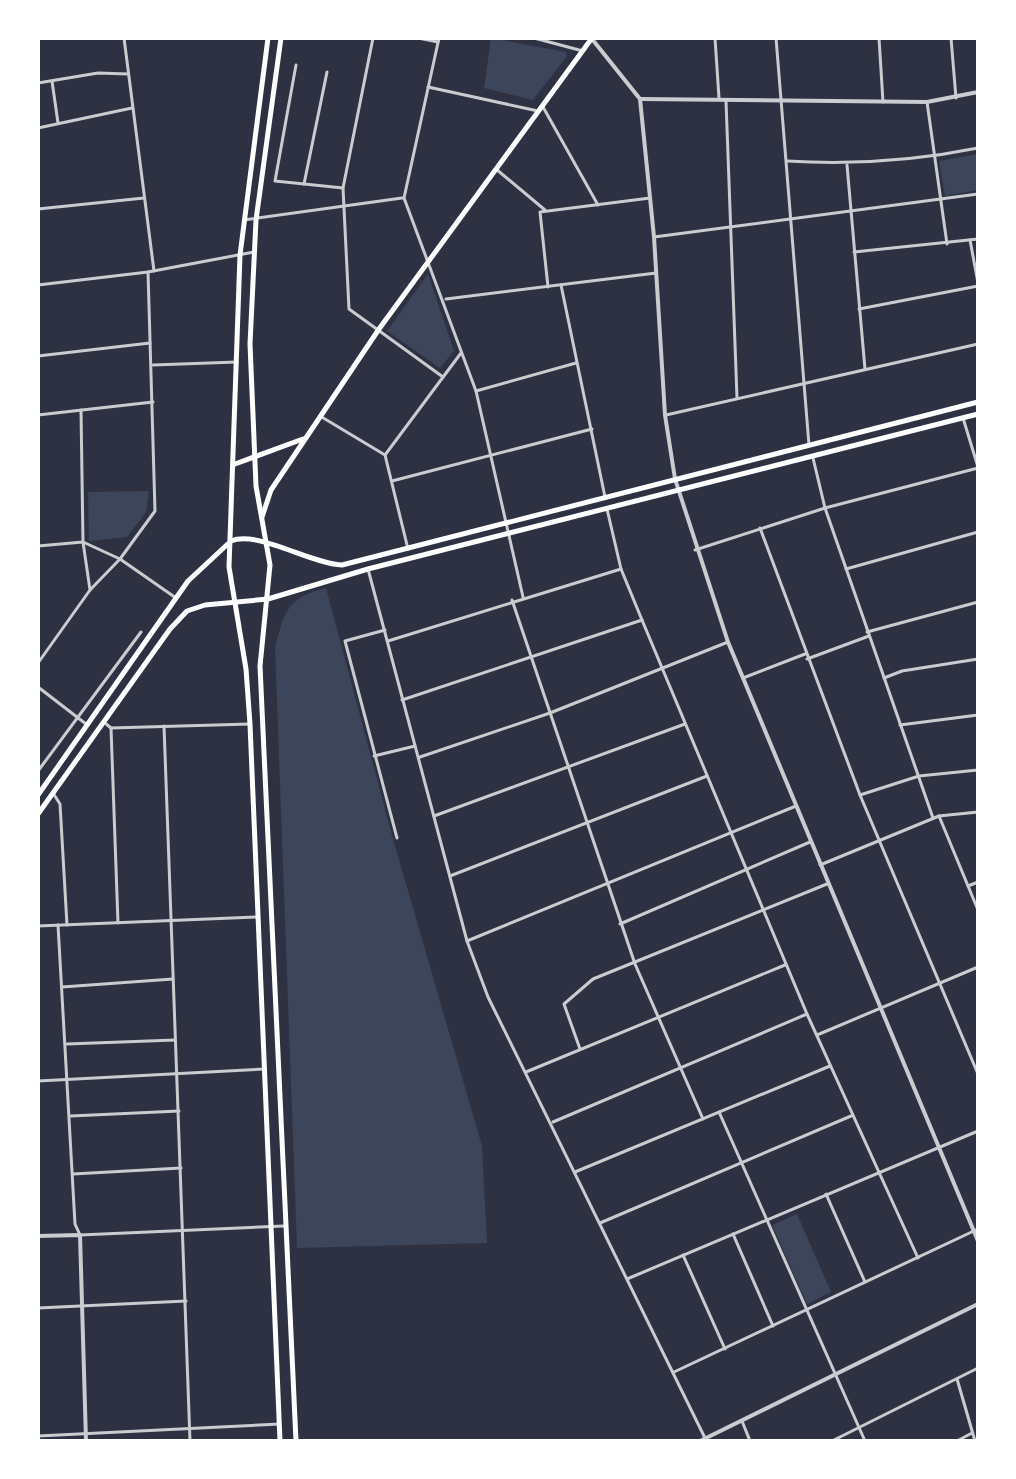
<svg xmlns="http://www.w3.org/2000/svg" width="1016" height="1479" font-family="Helvetica,sans-serif">
	<style>
		.green { fill: #3c4559 }
		.lines { fill: none; stroke-linecap: round; stroke-linejoin: round }
		.minor { stroke: #caccd0; stroke-width: 3 }
		.tertiary { stroke: #caccd0; stroke-width: 4 }
		.secondary { stroke: #fff; stroke-width: 5 }
		.primary { stroke: #fff; stroke-width: 5 }
	</style>
	<rect width="100%" height="100%" fill="#2d3142"/>
	<g class="green">
		<polygon points="491,38 566,52 567,56 533,100 484,88"/>
		<polygon points="978,154 978,190 945,196 939,161"/>
		<polygon points="428,274 454,351 440,368 387,331"/>
		<polygon points="149,491 146,512 127,537 89,541 88,492"/>
		<path d="M326 588 393 839 482 1146 487 1243 297 1248 275 647C285 611 287 597 326 588Z"/>
		<polygon points="797,1214 831,1292 807,1304 772,1225"/>
	</g>
	<g class="lines">
		<g class="minor">
			<polyline points="124,38 154,271"/>
			<polyline points="373,38 343,188 349,309 443,377"/>
			<polyline points="418,38 438,42"/>
			<polyline points="439,38 404,198 476,391 523,597"/>
			<polyline points="534,38 583,51"/>
			<polyline points="715,38 719,98"/>
			<polyline points="776,38 809,445"/>
			<polyline points="879,38 883,102"/>
			<polyline points="951,38 956,98"/>
			<polyline points="296,65 275,181 343,188"/>
			<polyline points="52,81 58,123"/>
			<polyline points="38,83 98,73 128,74"/>
			<polyline points="428,87 538,111"/>
			<polyline points="726,101 737,398"/>
			<polyline points="927,102 947,244"/>
			<polyline points="543,107 598,205"/>
			<polyline points="38,128 132,108"/>
			<path d="M787 161C852 165 914 161 978 148"/>
			<polyline points="847,165 865,369"/>
			<polyline points="496,169 545,210"/>
			<polyline points="304,184 327,72"/>
			<polyline points="38,209 144,198"/>
			<polyline points="244,220 402,198"/>
			<polyline points="654,237 978,194"/>
			<polyline points="970,240 978,283"/>
			<polyline points="854,252 978,239"/>
			<polyline points="38,285 148,272 254,252"/>
			<polyline points="561,285 605,497"/>
			<polyline points="548,287 540,212 650,198"/>
			<polyline points="446,299 656,273"/>
			<polyline points="859,309 978,286"/>
			<polyline points="38,356 150,343"/>
			<polyline points="153,365 237,362"/>
			<polyline points="476,391 576,363"/>
			<polyline points="81,410 83,542 90,590"/>
			<polyline points="38,415 153,402"/>
			<polyline points="666,415 978,344"/>
			<polyline points="320,416 385,455 408,549"/>
			<polyline points="963,418 978,467"/>
			<polyline points="385,455 461,353"/>
			<polyline points="813,458 825,508 933,818"/>
			<polyline points="392,481 592,429"/>
			<polyline points="607,509 621,569 642,620 807,1014 918,1258"/>
			<polyline points="760,528 860,795 978,1074"/>
			<polyline points="38,546 83,542 120,559 176,598"/>
			<polyline points="695,550 825,508 978,468"/>
			<polyline points="368,569 467,941 488,997 705,1438"/>
			<polyline points="846,569 978,532"/>
			<polyline points="512,600 635,964 703,1119"/>
			<polyline points="385,630 345,641 397,838"/>
			<polyline points="867,632 978,602"/>
			<polyline points="388,641 621,569"/>
			<polyline points="807,659 869,636"/>
			<polyline points="38,663 90,590 120,559 155,511 148,272"/>
			<polyline points="743,678 805,654"/>
			<polyline points="884,678 902,671 978,659"/>
			<polyline points="38,687 86,724"/>
			<polyline points="402,700 642,620"/>
			<polyline points="105,723 111,728 250,724"/>
			<polyline points="900,725 978,715"/>
			<polyline points="164,726 190,1441"/>
			<polyline points="111,728 118,923"/>
			<polyline points="374,756 415,746"/>
			<polyline points="420,757 550,713 728,642"/>
			<polyline points="38,771 141,632"/>
			<polyline points="53,793 60,804 67,925"/>
			<polyline points="860,795 919,776 978,770"/>
			<polyline points="434,816 685,724"/>
			<polyline points="939,816 978,910"/>
			<polyline points="820,865 939,816 978,812"/>
			<polyline points="450,876 707,776"/>
			<polyline points="968,886 978,882"/>
			<polyline points="620,924 810,842"/>
			<polyline points="58,925 75,1224 80,1235 284,1226"/>
			<polyline points="38,926 258,917"/>
			<polyline points="467,941 796,806"/>
			<polyline points="62,987 173,979"/>
			<polyline points="817,1035 978,967"/>
			<polyline points="67,1044 175,1040"/>
			<polyline points="580,1049 564,1004 593,979 827,884"/>
			<polyline points="526,1072 785,965"/>
			<polyline points="38,1081 265,1069"/>
			<polyline points="719,1112 865,1441"/>
			<polyline points="71,1116 179,1111"/>
			<polyline points="553,1122 807,1014"/>
			<polyline points="575,1172 830,1066"/>
			<polyline points="73,1174 181,1168"/>
			<polyline points="826,1194 865,1282"/>
			<polyline points="600,1223 851,1116"/>
			<polyline points="733,1234 773,1326"/>
			<polyline points="683,1255 725,1349"/>
			<polyline points="627,1279 978,1131"/>
			<polyline points="38,1308 186,1301"/>
			<polyline points="674,1372 978,1229"/>
			<polyline points="957,1379 975,1441"/>
			<polyline points="742,1421 750,1441"/>
			<polyline points="38,1436 280,1424"/>
			<polyline points="832,1441 978,1368"/>
			<polyline points="957,1441 972,1433"/>
		</g>
		<g class="tertiary">
			<polyline points="592,39 640,99 654,237 665,415 675,479 728,642 978,1241"/>
			<polyline points="640,99 927,102 978,92"/>
			<polyline points="38,1236 80,1235 86,1441"/>
			<polyline points="700,1441 978,1304"/>
		</g>
		<g class="secondary">
			<polyline points="235,464 303,439"/>
			<polyline points="262,517 271,490 379,329 592,38"/>
			<path d="M38 795 188 581 231 541C257 530 309 563 342 565L978 402"/>
			<polyline points="38,814 170,629 187,611 205,605 268,599 368,569 978,414"/>
		</g>
		<g class="primary">
			<polyline points="268,38 240,255 229,567 246,669 250,724 280,1441"/>
			<polyline points="281,38 256,220 250,344 256,486 270,565 260,666 296,1441"/>
		</g>
	</g>
	<rect width="1016" height="1479" fill="none" stroke="#ffffff" stroke-width="80"/>
</svg>
